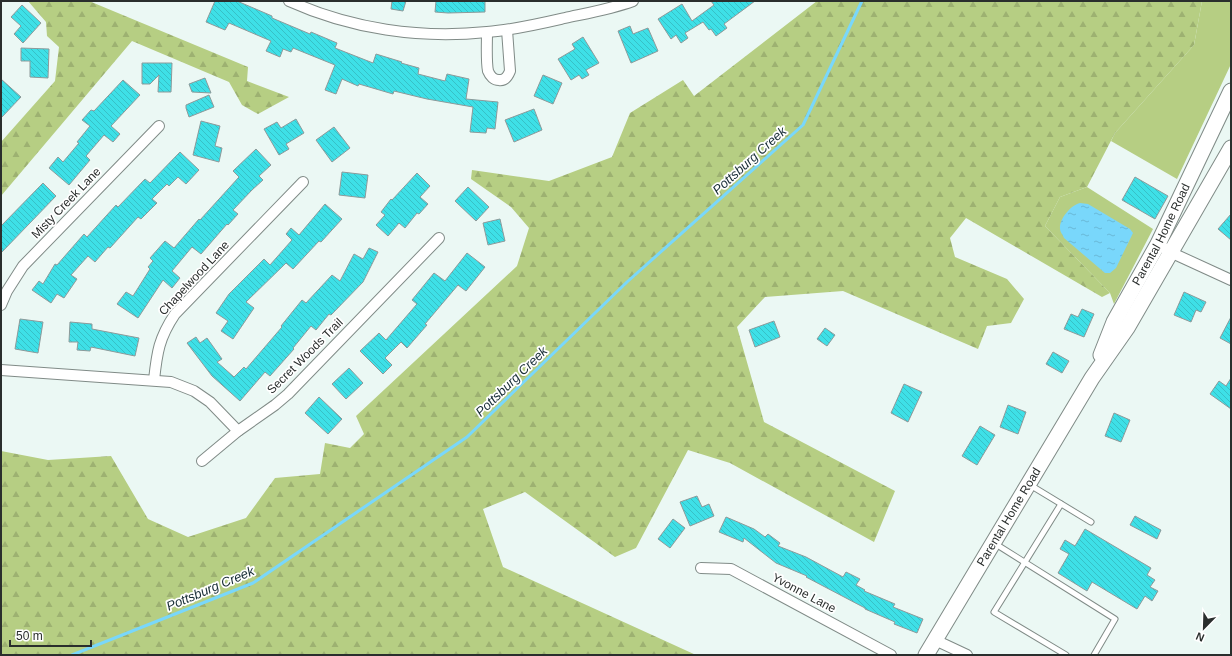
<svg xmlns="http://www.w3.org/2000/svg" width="1232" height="656" font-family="Arial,sans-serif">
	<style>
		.grass { fill: #b6ce83 }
		.forest { fill: url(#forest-firs) }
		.water { fill: url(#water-ripples) }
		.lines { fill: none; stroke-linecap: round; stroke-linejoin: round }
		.stream { stroke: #79d7fb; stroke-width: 3 }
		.building { fill: url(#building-back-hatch); stroke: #8d9a9a }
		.lane-casing { stroke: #808b87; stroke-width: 7 }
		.street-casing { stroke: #808b87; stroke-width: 12 }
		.secondary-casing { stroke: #808b87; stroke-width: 17 }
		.lane { stroke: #fff; stroke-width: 5 }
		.street { stroke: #fff; stroke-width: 10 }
		.secondary { stroke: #fff; stroke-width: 15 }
		.labels { text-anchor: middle; stroke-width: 3.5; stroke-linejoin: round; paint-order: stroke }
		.street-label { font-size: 12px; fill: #2a2e2d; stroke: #fff }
		.water-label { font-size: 13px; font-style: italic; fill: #172c35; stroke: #fff }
	</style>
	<defs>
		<pattern id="forest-firs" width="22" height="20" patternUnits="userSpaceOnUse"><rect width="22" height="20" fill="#b6ce83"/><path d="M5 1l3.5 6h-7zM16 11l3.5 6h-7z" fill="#9db171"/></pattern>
		<pattern id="water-ripples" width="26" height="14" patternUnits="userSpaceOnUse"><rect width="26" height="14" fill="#79d7fb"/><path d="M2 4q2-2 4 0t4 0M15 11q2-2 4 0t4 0" fill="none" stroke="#69b9d7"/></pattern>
		<pattern id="building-back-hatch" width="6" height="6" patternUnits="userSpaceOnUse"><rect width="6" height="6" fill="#3ee0e7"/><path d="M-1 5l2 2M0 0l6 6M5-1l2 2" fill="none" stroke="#37c0c6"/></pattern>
	</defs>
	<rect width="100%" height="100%" fill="#ebf8f4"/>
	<g class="grass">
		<polygon points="1202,1 1231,1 1231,64 1177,179 1111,141 1115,133 1194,45"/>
		<polygon points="1087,187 1153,229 1114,304 1110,293 1045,226 1060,197"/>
	</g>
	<g class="forest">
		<polygon points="28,1 89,1 248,67 247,81 289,97 258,114 242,105 229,82 132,41 1,196 1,142 55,81 59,47 47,36 46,22"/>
		<polygon points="817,1 1202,1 1194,45 1115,133 1087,187 1060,197 1045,226 1110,293 1102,297 966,218 950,238 955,257 1007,279 1024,299 1011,323 987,326 978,349 843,291 765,297 737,327 764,422 895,491 874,542 730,463 688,450 636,548 615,557 525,492 483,509 503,567 696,655 1,655 1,451 48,460 111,456 148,519 188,537 246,518 275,478 320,474 325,443 350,448 364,434 356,416 517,266 529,228 511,207 471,179 472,170 549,181 612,157 630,113 683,80 694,96"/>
	</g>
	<path class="water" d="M1080 203 1088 204 1130 229 1133 233 1116 268 1110 273H1105L1064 238C1063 235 1060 232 1060 229 1059 219 1071 205 1080 203Z"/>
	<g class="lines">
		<polyline class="stream" points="72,655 253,583 467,437 627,282 803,125 862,1"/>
	</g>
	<g class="building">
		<polygon points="215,1 237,1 272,16 272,18 310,34 311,32 337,43 335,48 373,63 376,54 402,62 401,63 419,68 418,74 445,81 447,74 469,79 466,99 498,102 495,129 487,128 486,133 470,132 473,107 427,99 394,91 393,94 359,84 358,86 342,79 336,94 325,90 335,65 293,48 291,52 283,49 280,57 266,51 271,41 229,23 225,30 206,22"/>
		<polygon points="392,1 406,1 403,11 391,9"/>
		<polygon points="436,1 485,1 485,12 448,13 435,12"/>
		<polygon points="711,1 755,1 724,24 727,28 716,36 711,29 709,30 703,22 685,33 688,38 681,43 676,35 671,39 658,19 682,4 692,21 714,5"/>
		<polygon points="22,5 41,23 23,43 14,34 21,26 11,17"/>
		<polygon points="630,26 633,34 648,28 658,51 631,63 618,31"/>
		<polygon points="583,37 599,63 586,70 589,75 582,79 579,75 571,80 558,59 575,49 572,44"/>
		<polygon points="21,48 49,49 48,78 30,77 30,61 21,61"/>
		<polygon points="142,63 172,63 171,92 158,92 159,75 150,84 142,84"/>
		<polygon points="543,75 562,83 553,104 534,96"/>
		<polygon points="205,78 211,93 192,92 189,84"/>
		<polygon points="1,79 21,97 1,118"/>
		<polygon points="123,80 140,95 111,126 120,134 113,142 104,135 86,156 90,160 69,185 49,168 58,157 63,162 79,143 77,142 90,126 82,120 91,110 94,111"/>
		<polygon points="209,95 214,107 189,117 186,108 186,105"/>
		<polygon points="534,109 542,130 514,142 505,120"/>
		<polygon points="296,119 304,133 286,144 289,149 279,155 264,129 277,122 281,128"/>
		<polygon points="201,121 220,126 215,146 222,148 219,162 193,155"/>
		<polygon points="334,127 350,148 332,162 316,140"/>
		<polygon points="256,149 271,165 259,176 263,180 252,190 233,210 238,214 228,225 227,224 201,254 192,247 172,271 180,278 172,288 163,280 138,318 117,304 126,292 133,296 150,269 148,267 153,261 150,258 165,241 174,248 199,219 200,220 239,177 233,171"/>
		<polygon points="180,152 199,170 186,184 178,177 169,186 167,184 152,199 157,203 141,219 138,217 110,248 108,247 95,262 88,256 71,275 77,279 64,298 57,294 51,303 32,290 39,281 43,284 55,264 57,265 84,234 87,237 116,205 118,207 145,179 150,183"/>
		<polygon points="342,172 368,175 365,198 339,195"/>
		<polygon points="417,173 430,186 420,197 428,204 419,214 417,213 405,228 399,223 388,236 376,225 385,215 381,212 391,199 392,200"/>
		<polygon points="1135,177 1168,196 1155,219 1122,200"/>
		<polygon points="43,183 56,196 1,253 1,226"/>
		<polygon points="468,187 489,207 476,221 455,201"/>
		<polygon points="325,204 342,219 321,242 319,241 293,269 286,263 246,302 254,308 233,339 221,331 228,321 216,313 229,294 264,259 270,265 292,240 286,234 291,228 299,235"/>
		<polygon points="1231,214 1231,240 1218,229"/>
		<polygon points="500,219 505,241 488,245 483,223"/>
		<polygon points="369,248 378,252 363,282 331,315 329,314 316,330 311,326 293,348 294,349 270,376 265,372 240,401 212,376 187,343 196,337 200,343 207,338 222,359 217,362 234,377 244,367 246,369 282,327 281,326 302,300 306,303 332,275 340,281 354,254 363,259"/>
		<polygon points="467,253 485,267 466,291 458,285 425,324 427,325 407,348 401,342 385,358 392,365 383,374 360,351 379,333 386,340 417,304 412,300 434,273 445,281"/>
		<polygon points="1184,292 1206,302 1201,312 1196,310 1191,322 1174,315"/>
		<polygon points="1082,309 1094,314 1084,337 1064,329 1071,314 1078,317"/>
		<polygon points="1231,317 1231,344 1220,338"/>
		<polygon points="20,319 43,322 38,353 15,349"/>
		<polygon points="774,321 780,337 755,347 749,330"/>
		<polygon points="70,322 92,324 92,329 139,338 135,356 91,347 90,351 77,350 78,342 69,342"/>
		<polygon points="825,328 835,335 827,346 817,339"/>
		<polygon points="1053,352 1069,361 1062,373 1046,364"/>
		<polygon points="349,368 363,383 346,399 332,384"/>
		<polygon points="1231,378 1231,409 1210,394 1219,381 1226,386"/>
		<polygon points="904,384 922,392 908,422 891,413"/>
		<polygon points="319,397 342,419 328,434 305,413"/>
		<polygon points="1008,405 1026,412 1018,434 1000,427"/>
		<polygon points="1114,413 1130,420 1121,442 1105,436"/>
		<polygon points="980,426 995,435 977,465 962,456"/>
		<polygon points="697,496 702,507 709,504 714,516 690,526 680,502"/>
		<polygon points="1135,516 1161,530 1157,539 1130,525"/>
		<polygon points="726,517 754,529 765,537 768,534 780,543 778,546 806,557 843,577 846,572 860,579 856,585 865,590 864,591 895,604 893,607 923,619 917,633 894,624 895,622 865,609 865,608 806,577 807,576 776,563 744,538 743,542 719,532"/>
		<polygon points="673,519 685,528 670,548 658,539"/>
		<polygon points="1085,529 1151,568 1147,575 1155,580 1150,587 1158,591 1152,601 1145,596 1137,609 1092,582 1087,591 1058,573 1069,554 1060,549 1065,540 1075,546"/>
	</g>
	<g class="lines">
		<g class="lane-casing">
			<g id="lane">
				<polyline points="1030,485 1091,522"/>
				<polyline points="1061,504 994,612 1066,655"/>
				<polyline points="994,543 1115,619 1094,655"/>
			</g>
		</g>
		<g class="street-casing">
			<g id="street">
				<path d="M289 1C351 29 420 39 487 32 514 30 539 24 565 18 588 13 611 9 633 1"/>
				<path d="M487 33C487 43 486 61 488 71 490 76 494 80 499 80 505 81 508 76 510 71L507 30"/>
				<polyline points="1158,244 1170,252 1231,280"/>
				<polyline points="1,305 7,291 23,266 159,126"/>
				<polyline points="1,370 171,382 194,391 210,402 238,431"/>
				<path d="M154 380C157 352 159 338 175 314L303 182"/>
				<polyline points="202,461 238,431 275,405 288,394 439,238"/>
				<polyline points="701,568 731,569 891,655"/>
				<polyline points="935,640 967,655"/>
			</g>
		</g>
		<g class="secondary-casing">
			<g id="secondary">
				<path id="s1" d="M1101 355 1114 322 1158 244 1231 91"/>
				<path id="s2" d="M926 655 1092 378 1127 328 1231 148"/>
			</g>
		</g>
		<use href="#lane" class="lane"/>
		<use href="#street" class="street"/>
		<use href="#secondary" class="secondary"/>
	</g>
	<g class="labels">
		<g class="street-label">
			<text transform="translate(66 203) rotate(-46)" y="4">Misty Creek Lane</text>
			<text dy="4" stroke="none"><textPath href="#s1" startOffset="135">Parental Home Road</textPath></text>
			<text transform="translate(194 278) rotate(-47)" y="4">Chapelwood Lane</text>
			<text transform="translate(305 356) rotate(-45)" y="4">Secret Woods Trail</text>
			<text dy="4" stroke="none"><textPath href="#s2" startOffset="161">Parental Home Road</textPath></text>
			<text transform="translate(804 593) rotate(28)" y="4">Yvonne Lane</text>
		</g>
		<g class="water-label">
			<text transform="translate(749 160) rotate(-42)" y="5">Pottsburg Creek</text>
			<text transform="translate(511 381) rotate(-44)" y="5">Pottsburg Creek</text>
			<text transform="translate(210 588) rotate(-23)" y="5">Pottsburg Creek</text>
		</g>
	</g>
	<rect width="1232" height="656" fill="none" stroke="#2a2e2d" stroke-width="4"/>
	<g transform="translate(1204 628) rotate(203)" stroke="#ffffff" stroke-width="3" paint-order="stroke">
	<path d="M0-3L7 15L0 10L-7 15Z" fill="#2a2e2d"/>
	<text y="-6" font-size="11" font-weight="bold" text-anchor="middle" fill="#2a2e2d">N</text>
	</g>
	<path d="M10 640v6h81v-6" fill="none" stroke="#2a2e2d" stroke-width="2"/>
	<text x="16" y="640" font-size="12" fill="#2a2e2d" stroke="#ffffff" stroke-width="3" paint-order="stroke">50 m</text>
</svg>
